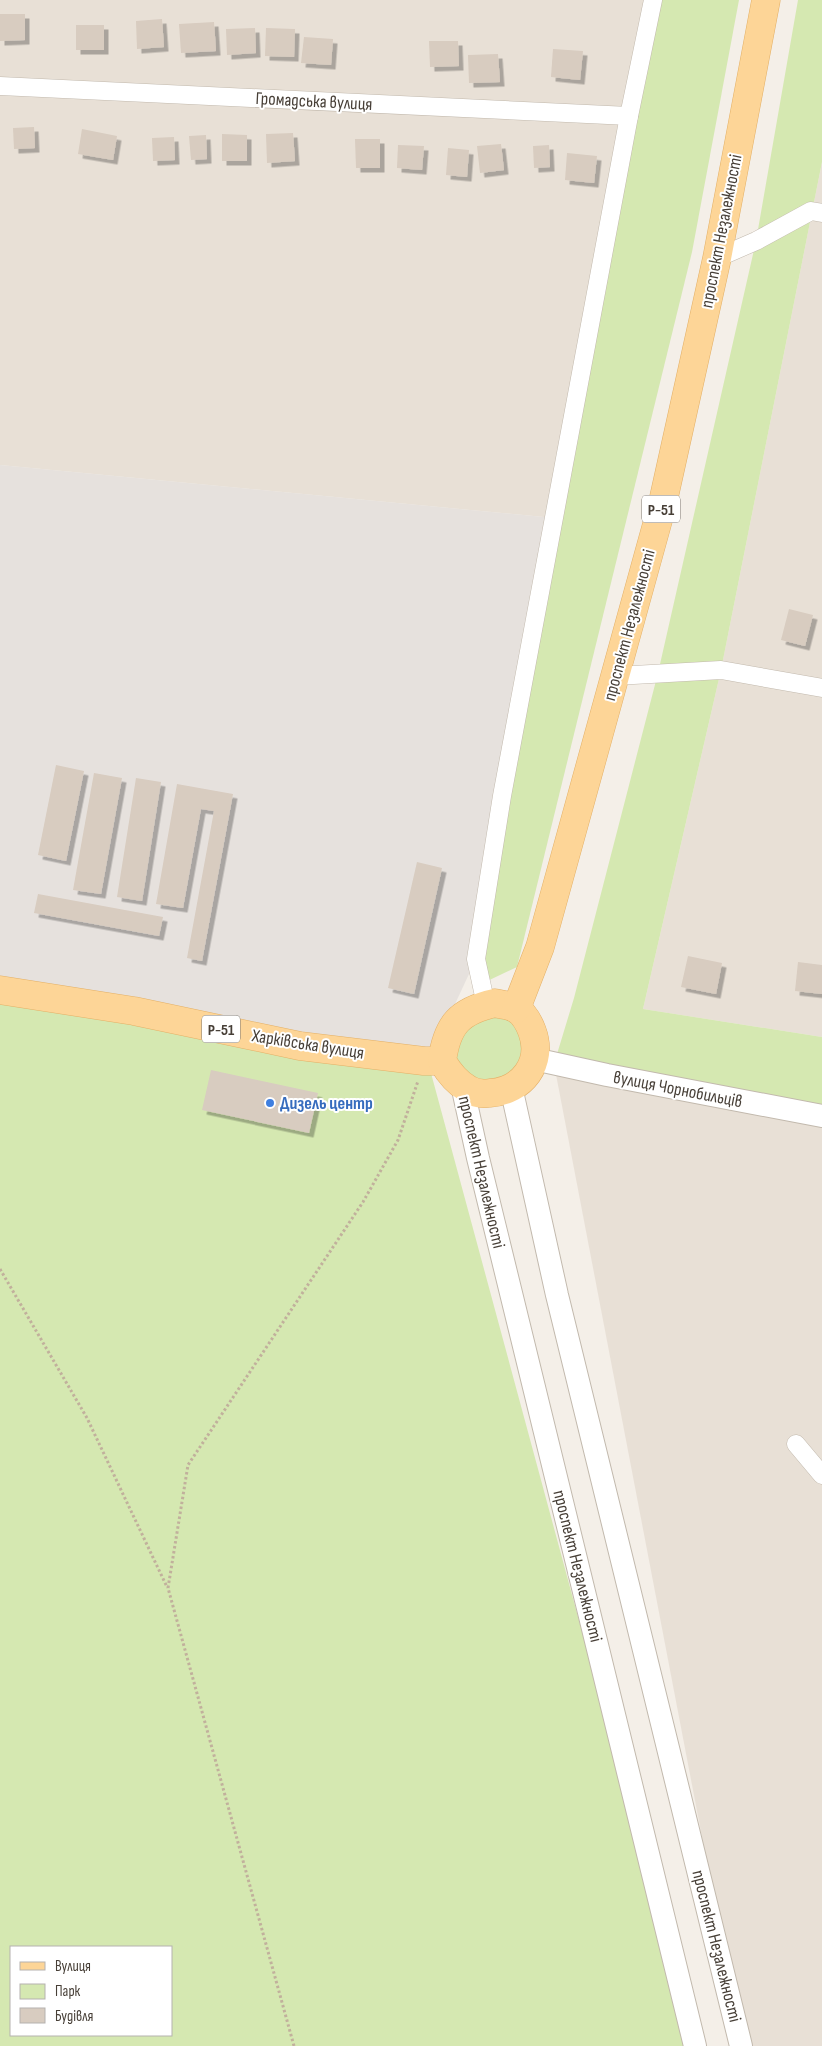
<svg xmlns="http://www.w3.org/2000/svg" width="822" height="2046" font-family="'Sofia Sans Condensed',sans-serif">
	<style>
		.residential { fill: #e8e0d6 }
		.industrial { fill: #e6e1dd }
		.green { fill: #d5e8b1; fill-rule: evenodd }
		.building { fill: #d8ccc0; filter: url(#shadow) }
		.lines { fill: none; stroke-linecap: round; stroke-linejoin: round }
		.minor-casing { stroke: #c2b9ad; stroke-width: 19 }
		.tertiary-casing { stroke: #c2b9ad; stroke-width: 24 }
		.primary-casing { stroke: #e3b067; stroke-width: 29 }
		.path { stroke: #c1b09c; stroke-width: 3; stroke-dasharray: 2.5 2.5; stroke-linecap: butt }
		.minor { stroke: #fff; stroke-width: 18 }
		.tertiary { stroke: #fff; stroke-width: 22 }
		.primary { stroke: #fdd597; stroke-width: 28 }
		.shop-dot { fill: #3f7fe0; stroke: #fff; stroke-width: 2 }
		.labels { text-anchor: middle; stroke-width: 4; stroke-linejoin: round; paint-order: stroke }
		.shield { fill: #fff; stroke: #7e7973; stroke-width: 1 }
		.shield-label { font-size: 16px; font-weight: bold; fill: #473f37 }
		.street-label { font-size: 18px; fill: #473f37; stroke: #fff }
		.shop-label { font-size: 18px; font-weight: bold; fill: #366cbe; stroke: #fff; text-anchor: start }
	</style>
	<defs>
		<filter id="shadow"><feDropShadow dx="4.5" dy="4.5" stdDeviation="0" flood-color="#0004"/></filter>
	</defs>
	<rect width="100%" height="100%" fill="#f4efe8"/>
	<g class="residential">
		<polygon points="0,0 653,0 554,518 0,465"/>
		<polygon points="822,162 822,1037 643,1009 721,670"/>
		<polygon points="554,1064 822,1116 822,2046 742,2046"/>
	</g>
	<polygon class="industrial" points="0,465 554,518 476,959 428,1062 0,990"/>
	<g class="green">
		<polygon points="653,0 739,0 692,252 517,967 481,984 502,796"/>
		<polygon points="798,0 822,0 822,162 721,670 643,1009 822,1037 822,1116 554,1064 574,998 658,673 756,241"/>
		<path d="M0 990 428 1062 694 2046H0ZM11 1947H171V2035H11Z"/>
		<polygon points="508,1006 534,1059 483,1093 444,1050 446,1040"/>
	</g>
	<g class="building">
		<polygon points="0,14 25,14 25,40 0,41"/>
		<polygon points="162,19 164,47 137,49 136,21"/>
		<polygon points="214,22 216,51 181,53 179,24"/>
		<rect x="76" y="25" width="28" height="25"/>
		<polygon points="255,28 256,53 227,55 226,29"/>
		<polygon points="266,28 295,29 294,57 265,56"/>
		<polygon points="304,37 333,39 331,65 301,63"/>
		<polygon points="429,41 458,41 459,66 430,67"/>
		<polygon points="553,49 583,51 580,80 551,77"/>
		<polygon points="498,54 500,82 469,83 468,55"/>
		<polygon points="34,127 35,148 14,149 13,128"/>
		<polygon points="82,129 117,136 113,160 78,154"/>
		<polygon points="293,133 295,161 267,163 266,134"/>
		<polygon points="222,134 247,135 247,161 222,161"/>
		<polygon points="206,135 207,159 191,160 189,136"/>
		<polygon points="174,137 175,160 153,161 152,138"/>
		<polygon points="355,139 380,139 380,168 356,168"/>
		<polygon points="501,144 504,170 480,173 477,146"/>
		<polygon points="398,145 424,146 422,170 397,168"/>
		<polygon points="549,145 550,167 534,168 533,146"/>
		<polygon points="448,148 469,150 467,177 446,175"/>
		<polygon points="567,153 597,156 594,183 565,180"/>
		<polygon points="789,609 813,615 805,646 781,640"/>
		<polygon points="56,765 84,771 66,861 38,855"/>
		<polygon points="94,773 122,778 101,894 73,890"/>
		<polygon points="136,778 161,782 142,901 117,897"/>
		<polygon points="177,784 233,794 202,961 187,958 214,811 201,809 183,908 156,904"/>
		<polygon points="417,862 442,868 414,994 388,988"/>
		<polygon points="38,894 163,917 159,936 34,913"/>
		<polygon points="688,956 722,963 716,994 681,987"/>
		<polygon points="798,962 822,965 822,994 795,991"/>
		<polygon points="211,1070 318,1093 309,1133 202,1110"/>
	</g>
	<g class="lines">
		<g class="minor-casing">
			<g id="minor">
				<polyline points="0,86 629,116"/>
				<polyline points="717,258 756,241 811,211 822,213"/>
				<polyline points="616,676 721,670 822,688"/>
				<polyline points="486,1005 476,959 502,796 629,116 653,0"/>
				<polyline points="796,1444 822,1475"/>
			</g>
		</g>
		<g class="tertiary-casing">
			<g id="tertiary">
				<polyline points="534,1059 607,1075 822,1116"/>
				<polyline points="462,1085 478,1158 695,2046"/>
				<polyline points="511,1087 557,1295 741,2046"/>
			</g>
		</g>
		<g class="primary-casing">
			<g id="primary">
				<polyline points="0,990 134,1011 300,1046 424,1061 442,1061"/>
				<path d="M495 1003C502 1005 511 1005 517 1009 525 1015 529 1023 532 1031 544 1063 522 1091 490 1093 483 1094 474 1093 468 1089 456 1082 449 1073 442 1061 447 1025 459 1011 495 1003Z"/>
				<polyline points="516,1009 540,947 662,506 717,258 766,0"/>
			</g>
		</g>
		<g class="path">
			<polyline points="0,1269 87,1418 167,1587"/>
			<polyline points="294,2046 168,1588 188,1465 363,1202 398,1140 418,1081"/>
		</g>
		<use href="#minor" class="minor"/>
		<use href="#tertiary" class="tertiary"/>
		<use href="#primary" class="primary"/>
	</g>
	<circle class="shop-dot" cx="270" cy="1103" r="5"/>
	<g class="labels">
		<g class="shield">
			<rect x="642" y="495.5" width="38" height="27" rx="4"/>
			<rect x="202" y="1015.5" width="38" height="27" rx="4"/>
		</g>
		<g class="shield-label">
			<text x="661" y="515">Р-51</text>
			<text x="221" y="1035">Р-51</text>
		</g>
		<g class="street-label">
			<text transform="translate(314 101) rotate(3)" y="6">Громадська вулиця</text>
			<text transform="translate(721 231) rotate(-79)" y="6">проспект Незалежності</text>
			<text transform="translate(629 625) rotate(-75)" y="6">проспект Незалежності</text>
			<text transform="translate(308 1044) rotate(9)" y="6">Харківська вулиця</text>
			<text transform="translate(678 1089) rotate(11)" y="6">вулиця Чорнобильців</text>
			<text transform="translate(482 1172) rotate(77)" y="6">проспект Незалежності</text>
			<text transform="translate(578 1566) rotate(76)" y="6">проспект Незалежності</text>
			<text transform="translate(717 1946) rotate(76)" y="6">проспект Незалежності</text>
		</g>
		<g class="shop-label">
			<text x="280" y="1109">Дизель центр</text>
		</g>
	</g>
	<rect x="10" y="1946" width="162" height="90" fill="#ffffff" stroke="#b5b2af"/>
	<rect x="20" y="1962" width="25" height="8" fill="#fdd597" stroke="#b5b2af"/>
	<text x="55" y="1971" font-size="15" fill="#473f37">Вулиця</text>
	<rect x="20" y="1984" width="25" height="15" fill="#d5e8b1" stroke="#b5b2af"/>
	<text x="55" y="1996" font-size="15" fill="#473f37">Парк</text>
	<rect x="20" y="2008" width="25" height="15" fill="#d8ccc0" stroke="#b5b2af"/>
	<text x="55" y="2021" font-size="15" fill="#473f37">Будівля</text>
</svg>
